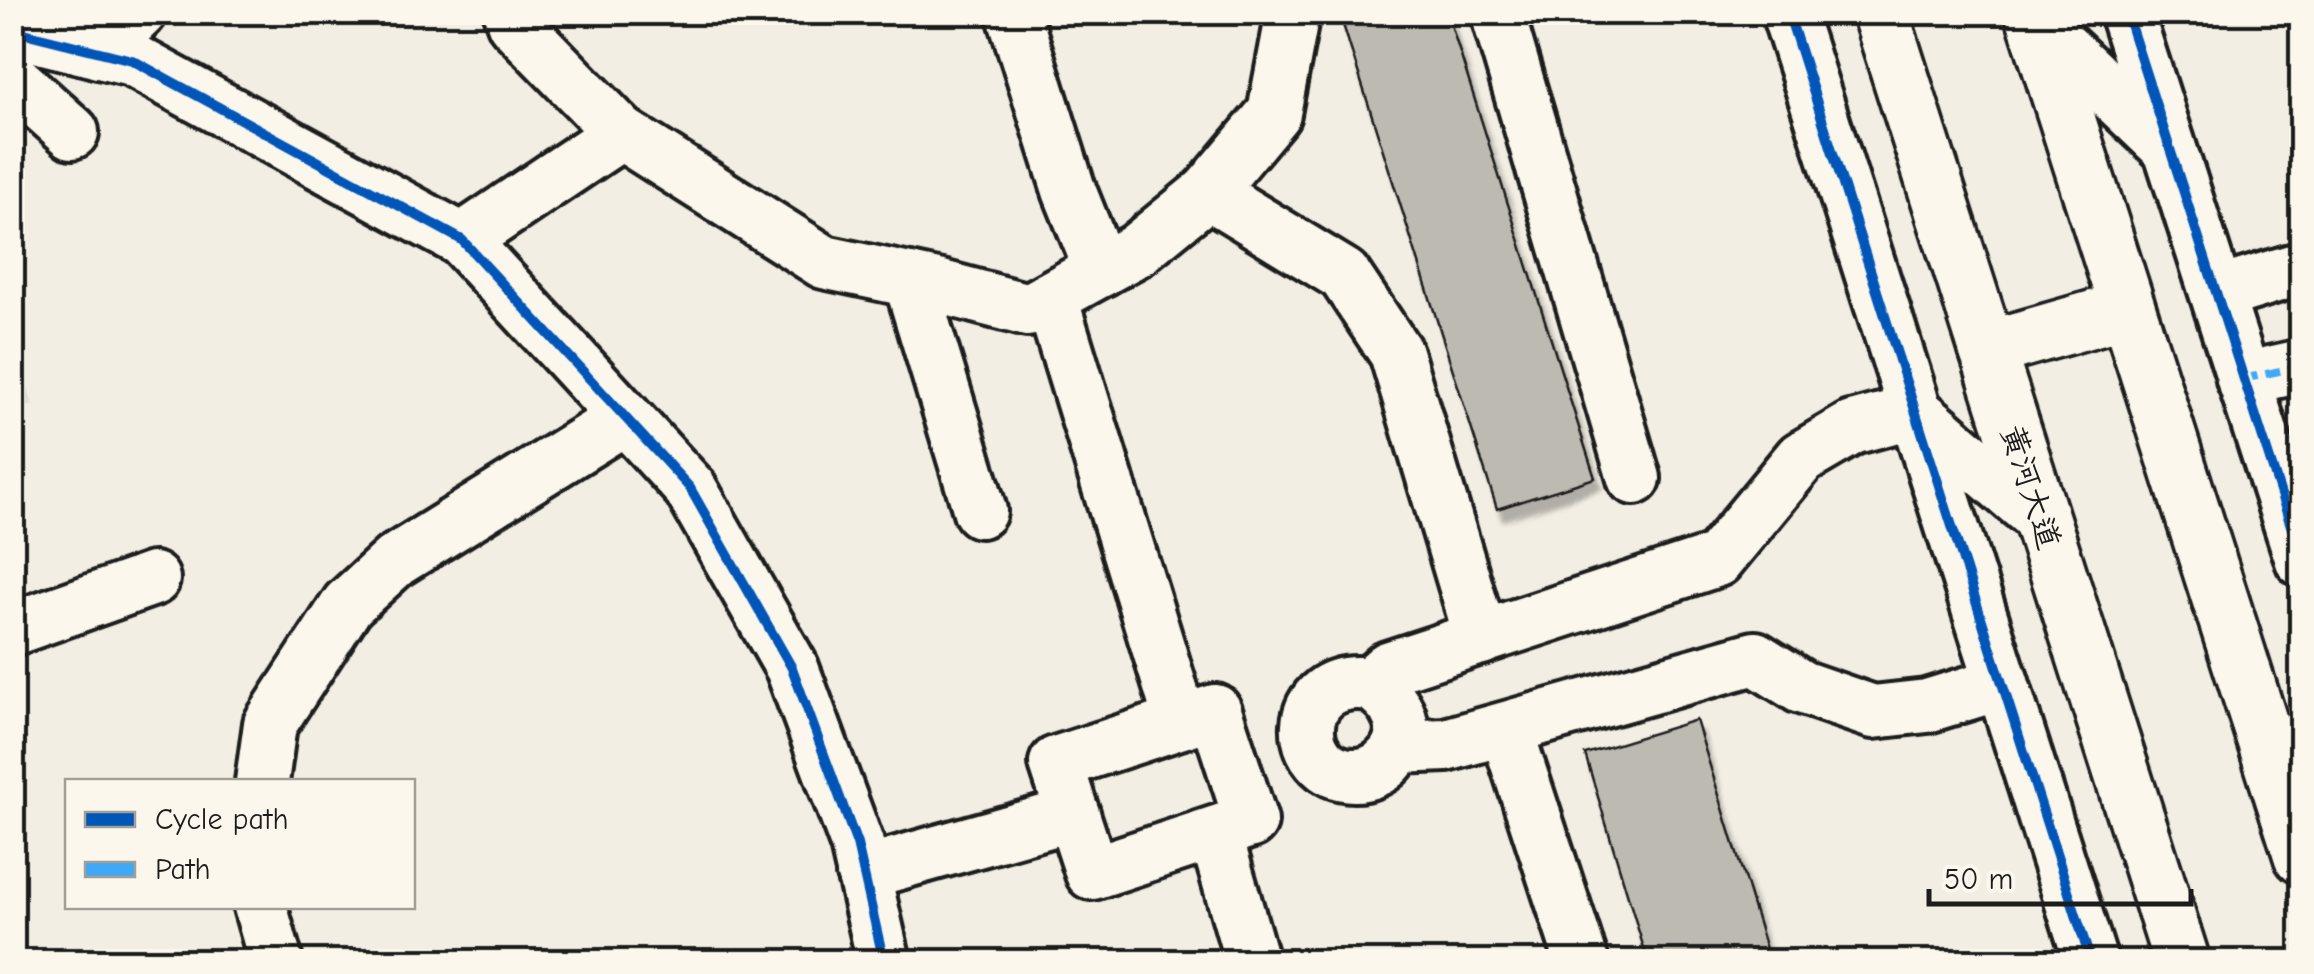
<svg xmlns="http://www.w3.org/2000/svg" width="2314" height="974" font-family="'Comic Neue','LXGW WenKai TC',sans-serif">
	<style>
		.built { fill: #e2ded5 }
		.building { fill: #bdbab1; stroke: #1c1c1c; stroke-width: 2.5; filter: url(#shadow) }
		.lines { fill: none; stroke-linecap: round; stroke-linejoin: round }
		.minor-casing { stroke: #1c1c1c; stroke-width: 60 }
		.major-casing { stroke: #1c1c1c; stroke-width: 62 }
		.minor { stroke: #fbf7ec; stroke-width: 52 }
		.major { stroke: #fbf7ec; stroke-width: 55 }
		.quiet { stroke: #3fa9f5; stroke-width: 8; stroke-dasharray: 15 8; stroke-linecap: butt }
		.cycleway-casing { stroke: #fbf7ec; stroke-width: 16 }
		.cycleway { stroke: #0057b8; stroke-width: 10 }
		.labels { text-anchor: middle; stroke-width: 8; stroke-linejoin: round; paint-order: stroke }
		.street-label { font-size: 32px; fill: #1c1c1c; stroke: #fbf7ec }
	</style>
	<defs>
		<filter id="shadow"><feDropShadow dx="6" dy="11" stdDeviation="2.5" flood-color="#0004"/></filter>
	</defs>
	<rect width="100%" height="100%" fill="#f2eee4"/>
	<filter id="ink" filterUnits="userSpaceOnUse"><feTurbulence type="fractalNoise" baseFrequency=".01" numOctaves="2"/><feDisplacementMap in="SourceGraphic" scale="20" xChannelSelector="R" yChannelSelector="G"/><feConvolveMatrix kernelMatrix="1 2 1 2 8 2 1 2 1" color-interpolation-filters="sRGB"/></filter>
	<g filter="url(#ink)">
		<polygon class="built" points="13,339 33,405 13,411 12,411"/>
		<g class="building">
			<polygon points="1339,12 1447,12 1595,478 1497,509"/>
			<polygon points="1696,720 1770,962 1648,962 1585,754"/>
		</g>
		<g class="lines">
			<g class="minor-casing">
				<g id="minor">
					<polyline points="510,12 514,23 621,133 824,262 937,286 1028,310 1137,250 1208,192 1274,113 1292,18 1291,12"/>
					<polyline points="1013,12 1069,190 1101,270"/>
					<polyline points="1497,12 1634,478"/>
					<polyline points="1788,12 2091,962"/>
					<polyline points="2126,12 2302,560"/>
					<polyline points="2036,22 2166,146"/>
					<polyline points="12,30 132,60 462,240 690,488 792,668 857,844 884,962"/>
					<polyline points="99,52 140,12"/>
					<polyline points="12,78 72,132"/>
					<polyline points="1208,192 1344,275 1396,353 1481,638"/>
					<polyline points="462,240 621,133"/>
					<polyline points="910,280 980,511"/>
					<polyline points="2217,294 2292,271 2302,272"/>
					<polyline points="1051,298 1181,722"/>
					<polyline points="2243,379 2302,366"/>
					<polyline points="12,629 153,579"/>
					<path d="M1370 684C1398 700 1415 733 1389 760 1380 770 1367 775 1354 775 1291 775 1289 672 1370 684L1388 668 1717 560 1801 458 1852 428 1915 411 2042 520"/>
					<polygon points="1215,711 1251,821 1092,873 1056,763"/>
					<polyline points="1506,729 1582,962"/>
					<polyline points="1398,747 1446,745 1755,658 1801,687 1873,712 1927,706 2002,683"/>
					<polyline points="262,782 270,724 348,604 395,561 625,418"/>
					<polyline points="1215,833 1252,962"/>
					<polyline points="863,873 1073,814"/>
					<polyline points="260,906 276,962"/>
				</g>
			</g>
			<g class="major-casing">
				<g id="major">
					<polyline points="1880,12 2182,962"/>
					<polyline points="2033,12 2302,856"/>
					<polyline points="1987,349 2127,309"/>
				</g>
			</g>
			<use href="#minor" class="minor"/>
			<use href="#major" class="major"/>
			<polyline class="quiet" points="2243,379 2302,366"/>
			<g class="cycleway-casing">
				<g id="cycleway">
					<polyline points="1788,12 2091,962"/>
					<polyline points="2126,12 2302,560"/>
					<polyline points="12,30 132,60 462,240 690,488 792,668 857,844 884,962"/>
				</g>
			</g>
			<use href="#cycleway" class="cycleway"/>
		</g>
	</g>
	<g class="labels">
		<g class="street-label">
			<text transform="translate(2031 487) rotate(72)" y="11">黄河大道</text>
		</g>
	</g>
	<rect width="2314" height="974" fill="none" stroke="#fbf7ec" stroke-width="50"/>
	<rect x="25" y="25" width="2264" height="924" fill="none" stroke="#1c1c1c" stroke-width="4" filter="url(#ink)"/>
	<rect x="65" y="779" width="350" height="130" fill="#fbf7ec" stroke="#a29f99" stroke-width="2.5"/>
	<rect x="85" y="812" width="50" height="15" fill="#0057b8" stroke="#a29f99" stroke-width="2.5"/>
	<text x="155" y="829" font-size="30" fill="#1c1c1c">Cycle path</text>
	<rect x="85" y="862" width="50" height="15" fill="#3fa9f5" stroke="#a29f99" stroke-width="2.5"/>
	<text x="155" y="879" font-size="30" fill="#1c1c1c">Path</text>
	<path d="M1929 889v15h262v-15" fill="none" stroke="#1c1c1c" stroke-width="5"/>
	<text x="1944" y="889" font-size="30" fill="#1c1c1c" stroke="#fbf7ec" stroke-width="8" paint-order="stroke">50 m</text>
</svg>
